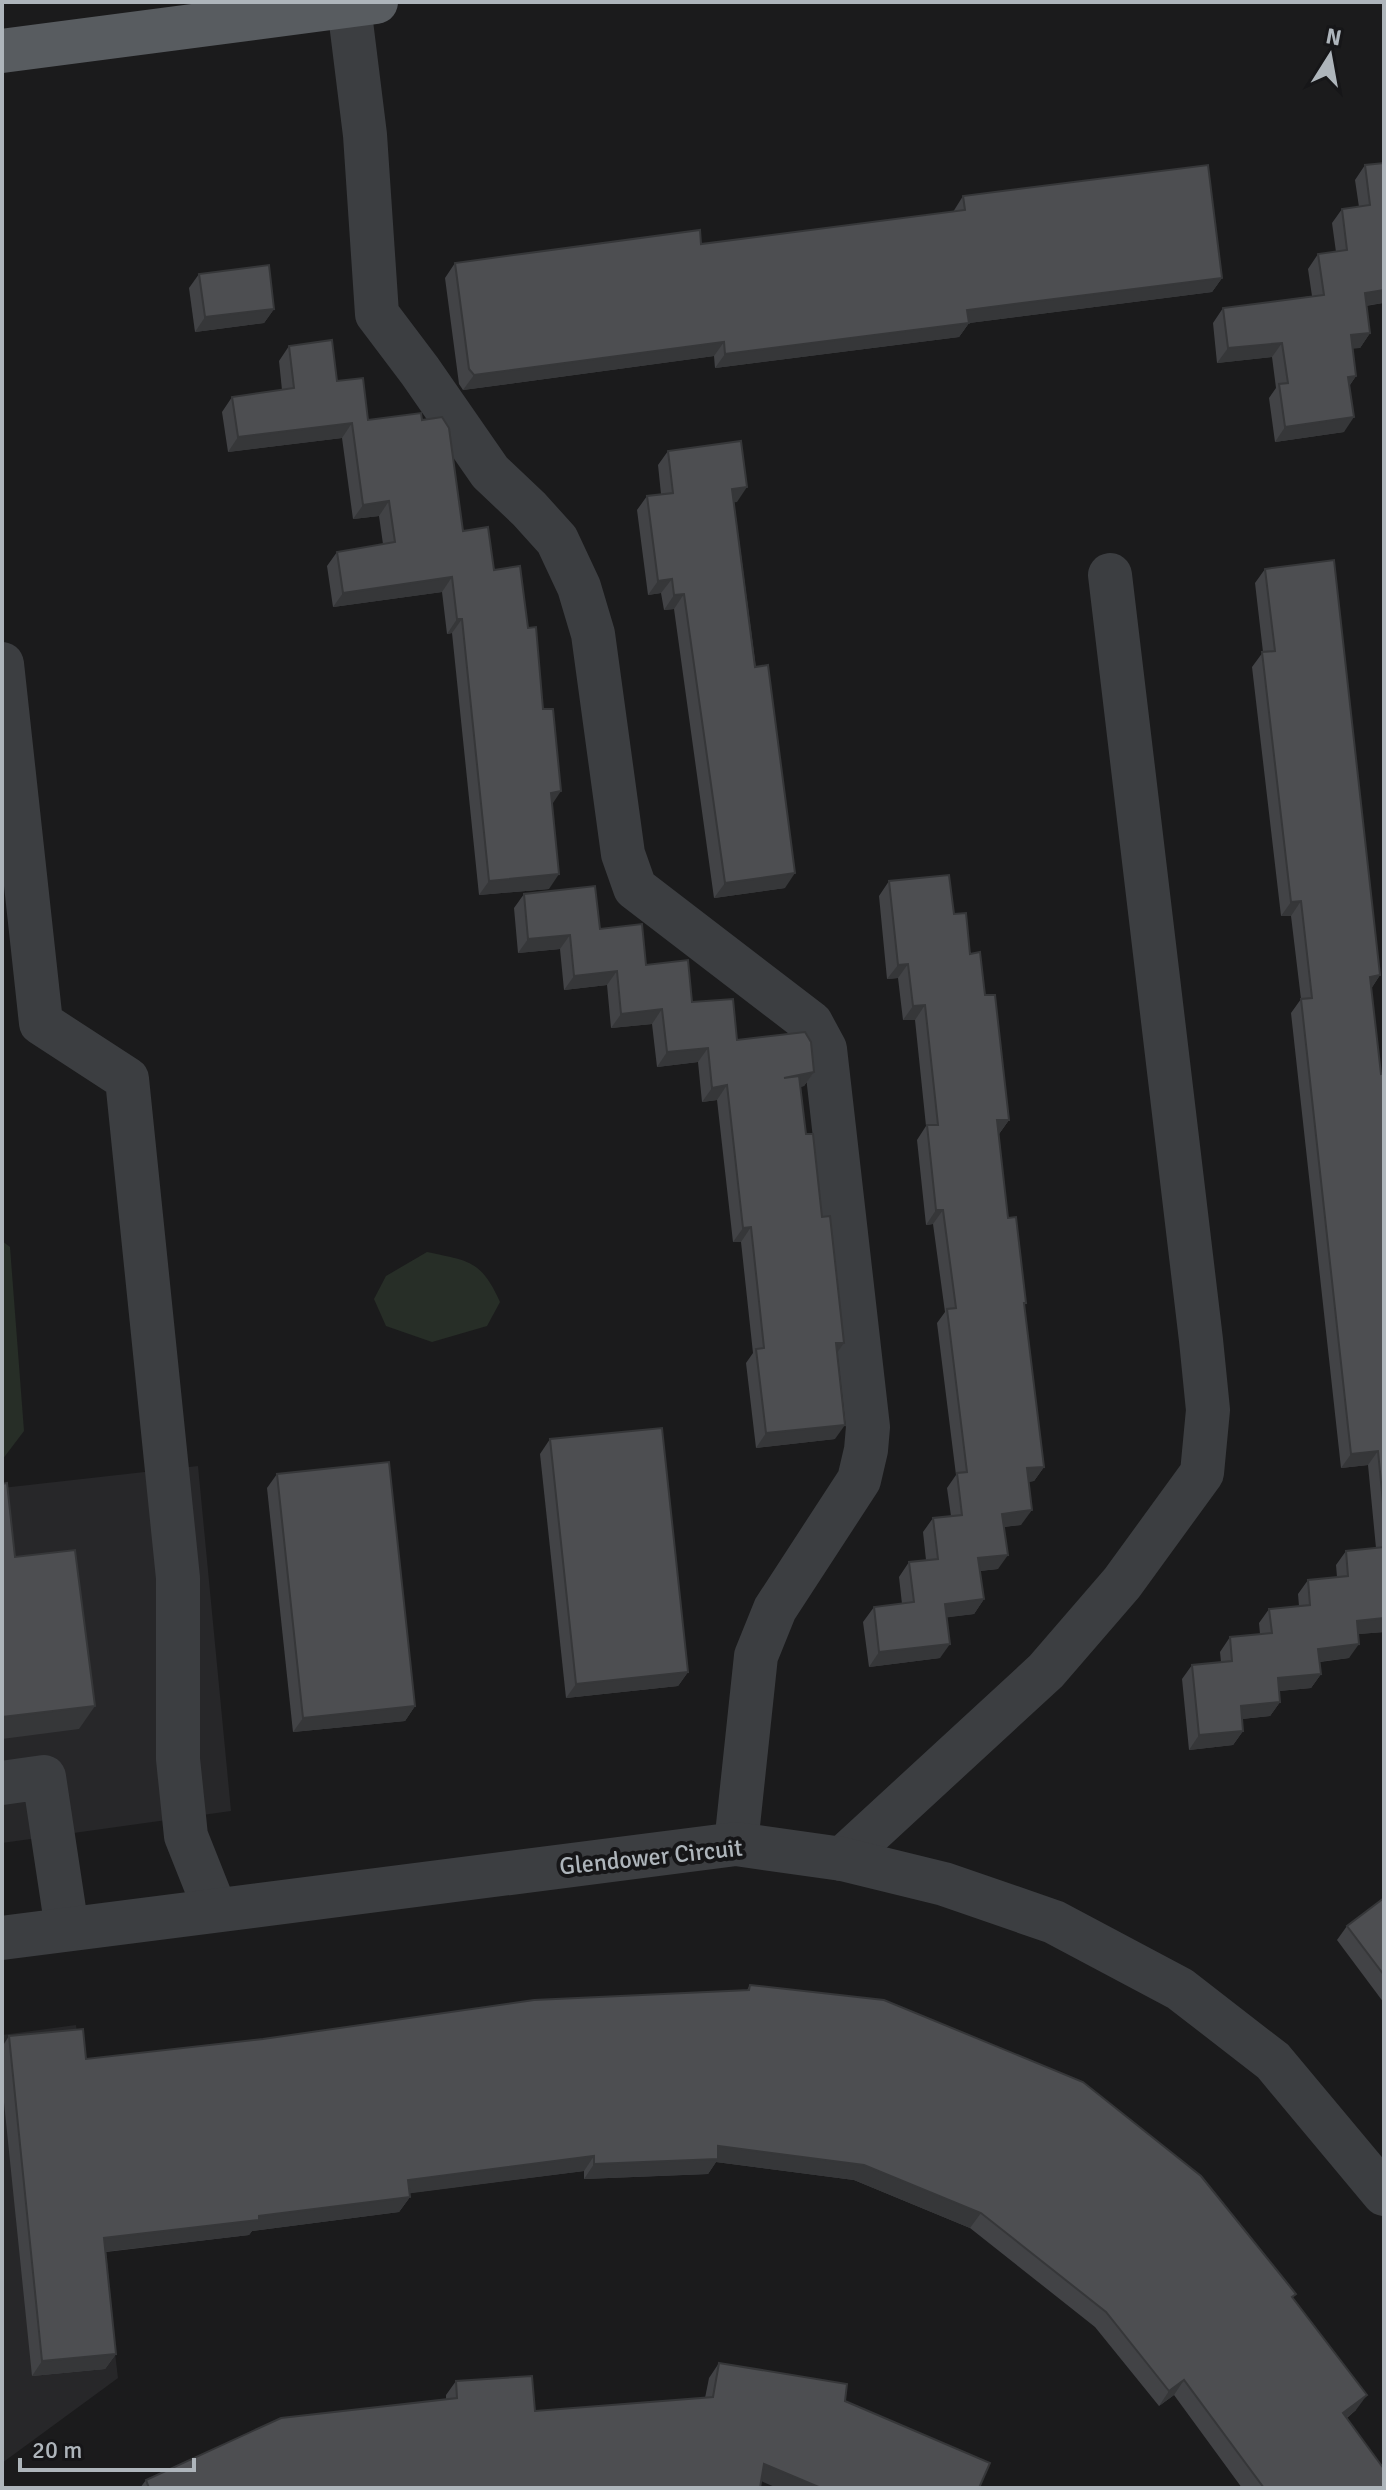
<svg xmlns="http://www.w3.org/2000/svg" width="1386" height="2490" font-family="Signika,sans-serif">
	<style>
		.built { fill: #272729 }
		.green { fill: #272e27 }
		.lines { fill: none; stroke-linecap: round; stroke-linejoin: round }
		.minor { stroke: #3c3e41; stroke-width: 44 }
		.major { stroke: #585c60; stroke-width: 44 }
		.wall { fill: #424346 }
		.shaded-wall { fill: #363739 }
		.building { fill: #4d4e51; stroke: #363739; stroke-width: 2 }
		.labels { text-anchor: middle; stroke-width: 8; stroke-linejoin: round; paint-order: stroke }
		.street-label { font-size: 24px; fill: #aeb5bb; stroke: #161618 }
	</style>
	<rect width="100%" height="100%" fill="#1b1b1c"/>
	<g class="built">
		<polygon points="198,1466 231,1811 2,1843 2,1488"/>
		<polygon points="76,2025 118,2378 2,2463 2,2035"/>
	</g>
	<g class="green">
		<polygon points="2,1241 10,1247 24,1431 2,1460"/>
		<path d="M427 1252C469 1261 481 1260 500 1302L487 1326 432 1342 386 1326 374 1299 386 1276Z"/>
	</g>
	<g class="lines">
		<g class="minor">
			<polyline points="349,6 365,135 377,314 420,371 490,472 529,509 557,540 579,587 593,634 623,854 635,888 811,1023 825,1049 868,1427 866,1450 859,1480 775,1609 756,1656 736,1844"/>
			<polyline points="2,664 41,1023 127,1079 178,1578 178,1759 186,1836 215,1909"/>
			<polyline points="2,1783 44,1777 67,1929"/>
			<polyline points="842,1859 1046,1671 1122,1583 1202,1473 1208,1410 1201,1340 1110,575"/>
			<polyline points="2,1938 736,1844 842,1859 944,1884 1054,1922 1180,1989 1273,2061 1384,2194"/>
		</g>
		<polyline class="major" points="2,51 376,2"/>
	</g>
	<g class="wall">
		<polygon points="1365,165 1383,303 1366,306 1370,333 1360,348 1353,348 1356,376 1350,385 1344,432 1275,442 1269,398 1276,388 1272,357 1217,363 1213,323 1223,308 1312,296 1308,269 1318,254 1336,252 1332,223 1342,209 1359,207 1355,180"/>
		<polygon points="963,196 1222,278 1212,292 969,323 959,337 715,368 714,356 463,390 459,384 445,278 455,263 701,244 953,212"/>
		<polygon points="199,274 274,309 264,323 195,332 189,288"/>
		<polygon points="289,346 337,381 368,420 422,420 463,531 494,570 552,804 549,889 479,895 452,633 447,634 442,592 333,607 327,566 337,552 383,544 379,516 353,519 342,438 228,452 222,412 232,397 282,390 279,361"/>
		<polygon points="668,451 737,502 734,502 785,888 714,898 674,609 664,610 661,593 648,595 637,510 647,496 661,494 658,465"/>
		<polygon points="1265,569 1380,975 1371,989 1381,1074 1384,1073 1384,1632 1358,1634 1349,1658 1320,1662 1321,1674 1311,1688 1279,1691 1280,1702 1270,1716 1242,1719 1243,1731 1233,1745 1189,1750 1182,1679 1192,1665 1221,1662 1220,1652 1230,1637 1260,1634 1259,1623 1269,1609 1299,1606 1298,1594 1308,1580 1337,1577 1336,1565 1346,1551 1376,1548 1368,1465 1341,1468 1291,1013 1301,999 1291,916 1281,916 1252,667 1263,652 1255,583"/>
		<polygon points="889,881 954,914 985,995 1009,1120 999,1134 1008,1218 1026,1303 1024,1306 1044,1467 1034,1481 1028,1482 1021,1525 1004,1527 998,1569 980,1571 984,1599 974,1614 947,1617 940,1658 869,1667 863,1622 874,1607 902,1604 899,1577 909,1562 926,1560 923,1532 933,1518 951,1516 947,1488 956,1475 937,1323 945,1312 933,1224 926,1225 917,1140 926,1126 915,1020 903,1020 898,978 887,979 879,896"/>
		<polygon points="524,894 600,929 737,1040 814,1072 804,1086 800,1087 806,1134 822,1217 844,1343 837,1352 835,1439 756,1448 746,1363 753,1353 741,1242 733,1242 717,1100 702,1102 698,1062 657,1067 652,1024 611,1028 607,985 564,990 560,949 518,953 514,908"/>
		<polygon points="550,1439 688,1672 678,1686 566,1698 540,1454"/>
		<polygon points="277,1474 415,1706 405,1721 293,1732 267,1488"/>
		<polygon points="1384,1898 1384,2003 1337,1940 1347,1926"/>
		<polygon points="750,1985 1293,2298 1356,2410 1347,2418 1384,2488 1242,2488 1174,2395 1159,2406 1095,2327 970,2228 854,2180 716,2162 708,2174 584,2179 584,2171 409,2193 410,2197 399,2212 252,2231 249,2235 106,2252 116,2354 105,2369 32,2376 2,2083 2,2047 9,2036 86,2059 747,1990"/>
		<polygon points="719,2363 761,2481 760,2488 140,2488 146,2480 446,2400 446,2395 456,2381 535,2411 705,2398 709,2378"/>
	</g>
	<g class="shaded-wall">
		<polygon points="1222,278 1212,292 969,323 959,337 715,368 725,354 967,310"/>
		<polygon points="1384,290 1383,303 1355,307 1365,293"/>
		<polygon points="274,309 264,323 195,332 205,317"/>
		<polygon points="1370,333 1360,348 1341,350 1351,335"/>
		<polygon points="724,342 714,356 463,390 474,375"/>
		<polygon points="1282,343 1272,357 1217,363 1228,348"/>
		<polygon points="1356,376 1346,390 1348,377"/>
		<polygon points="1354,417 1344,432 1275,442 1285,427"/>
		<polygon points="352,423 342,438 228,452 238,437"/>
		<polygon points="747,487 737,502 722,504 732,489"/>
		<polygon points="389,501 379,516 353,519 363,505"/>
		<polygon points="452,577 442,592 333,607 343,593"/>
		<polygon points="672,579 661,593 648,595 658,581"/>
		<polygon points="684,594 674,609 664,610 674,595"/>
		<polygon points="457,619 462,619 452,633 447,634"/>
		<polygon points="561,791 551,806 551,793"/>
		<polygon points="795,873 785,888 714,898 725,883"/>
		<polygon points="559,874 549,889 479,895 489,881"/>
		<polygon points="1301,901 1291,916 1281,916 1291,902"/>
		<polygon points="570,935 560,949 518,953 528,939"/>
		<polygon points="908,964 898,978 887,979 898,965"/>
		<polygon points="617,971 607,985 564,990 574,976"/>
		<polygon points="1380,975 1370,990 1370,977"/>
		<polygon points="925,1005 915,1020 903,1020 913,1006"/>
		<polygon points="662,1009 652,1024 611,1028 621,1014"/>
		<polygon points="708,1048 698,1062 657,1067 667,1052"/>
		<polygon points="814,1072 804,1086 774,1092 784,1078"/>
		<polygon points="727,1085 717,1100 702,1102 712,1088"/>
		<polygon points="997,1120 1009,1120 999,1134"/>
		<polygon points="936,1210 943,1210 933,1224 926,1225"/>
		<polygon points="751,1227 741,1242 733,1242 743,1228"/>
		<polygon points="836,1343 844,1343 834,1357"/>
		<polygon points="845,1425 835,1439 756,1448 766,1433"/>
		<polygon points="1378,1451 1368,1465 1341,1468 1351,1454"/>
		<polygon points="1044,1467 1034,1481 1017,1483 1027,1468"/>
		<polygon points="1032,1510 1021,1525 992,1528 1002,1514"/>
		<polygon points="1008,1555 998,1569 968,1572 978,1558"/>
		<polygon points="984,1599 974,1614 935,1619 945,1604"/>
		<polygon points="1384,1618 1384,1632 1347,1635 1357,1621"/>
		<polygon points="950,1644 940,1658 869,1667 879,1652"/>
		<polygon points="1359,1644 1349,1658 1308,1663 1318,1649"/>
		<polygon points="688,1672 678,1686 566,1698 576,1684"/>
		<polygon points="1321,1674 1311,1688 1268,1692 1278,1678"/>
		<polygon points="1280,1702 1270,1716 1231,1720 1241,1706"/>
		<polygon points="95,1706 79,1729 2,1739 2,1717"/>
		<polygon points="415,1706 405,1721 293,1732 303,1718"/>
		<polygon points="1243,1731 1233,1745 1189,1750 1199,1735"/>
		<polygon points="718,2146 864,2165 981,2213 970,2228 854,2180 716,2162 708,2174 584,2179 594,2164"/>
		<polygon points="594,2156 584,2171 397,2195 408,2180"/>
		<polygon points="410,2197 399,2212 252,2231 249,2235 94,2253 104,2238 259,2216"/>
		<polygon points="116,2354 105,2369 32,2376 42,2361"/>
		<polygon points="1184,2380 1174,2395 1159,2406 1169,2391"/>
		<polygon points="1367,2395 1356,2410 1333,2428 1343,2413"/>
		<polygon points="764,2464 821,2488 777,2488 754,2478"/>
	</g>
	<g class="building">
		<polygon points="1384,163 1384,290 1365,293 1370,333 1351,335 1356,376 1348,377 1354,417 1285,427 1279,384 1288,383 1282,343 1228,348 1223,308 1324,295 1318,254 1347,250 1342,209 1370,205 1365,165"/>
		<polygon points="1208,165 1222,278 967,310 969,323 725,354 724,342 474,375 469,369 455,263 700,230 701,244 965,210 963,196"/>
		<polygon points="269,265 274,309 205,317 199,274"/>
		<polygon points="332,340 337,381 363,378 368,420 421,413 422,420 442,417 449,428 463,531 488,527 494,570 520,566 528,628 536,627 543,709 553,709 561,791 551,793 559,874 489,881 462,619 457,619 452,577 343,593 337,552 395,542 389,501 363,505 352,423 238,437 232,397 294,388 289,346"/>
		<polygon points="741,441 747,487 732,489 755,667 768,665 795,873 725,883 684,594 674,595 672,579 658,581 647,496 673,493 668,451"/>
		<polygon points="1334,560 1380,975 1370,977 1381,1074 1384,1073 1384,1513 1378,1451 1351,1454 1301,999 1312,998 1301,901 1291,902 1262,652 1275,651 1265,569"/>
		<polygon points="949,875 954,914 966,913 970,954 980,952 985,995 995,995 1009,1120 997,1120 1008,1218 1016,1217 1026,1303 1024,1303 1044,1467 1027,1468 1032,1510 1002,1514 1008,1555 978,1558 984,1599 945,1604 950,1644 879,1652 874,1607 914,1602 909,1562 938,1559 933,1518 962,1515 957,1473 967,1472 947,1309 956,1308 943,1210 936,1210 927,1125 938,1125 925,1005 913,1006 908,964 898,965 889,881"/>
		<polygon points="595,886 600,929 642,924 646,965 688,960 692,1002 733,999 737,1040 805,1032 811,1042 814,1072 784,1078 799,1076 806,1134 813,1134 822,1217 830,1216 844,1343 836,1343 845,1425 766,1433 756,1349 764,1348 751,1227 743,1228 727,1085 712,1088 708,1048 667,1052 662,1009 621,1014 617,971 574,976 570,935 528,939 524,894"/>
		<polygon points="662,1428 688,1672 576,1684 550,1439"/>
		<polygon points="389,1462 415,1706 303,1718 277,1474"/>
		<polygon points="7,1483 15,1557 75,1550 95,1706 2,1717 2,1484"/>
		<polygon points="1384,1547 1384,1618 1357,1621 1359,1644 1318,1649 1321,1674 1278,1678 1280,1702 1241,1706 1243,1731 1199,1735 1192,1665 1232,1661 1230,1637 1272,1633 1269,1609 1310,1605 1308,1580 1348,1576 1346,1551"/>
		<polygon points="1384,1898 1384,1975 1347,1926"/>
		<polygon points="750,1985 884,2000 1083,2082 1201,2176 1296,2294 1292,2297 1367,2395 1343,2413 1384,2469 1384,2488 1264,2488 1184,2380 1169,2391 1106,2312 981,2213 864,2165 718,2146 718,2159 594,2164 594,2156 408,2180 410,2197 259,2216 259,2220 104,2238 116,2354 42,2361 9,2036 83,2029 86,2059 263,2039 534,2000 749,1990"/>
		<polygon points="719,2363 847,2384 845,2401 990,2463 979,2488 821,2488 764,2464 760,2488 149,2488 146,2480 281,2418 457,2398 456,2381 532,2376 535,2411 713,2397"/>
	</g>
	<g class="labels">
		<g class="street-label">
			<text transform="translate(651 1857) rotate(-6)" y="8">Glendower Circuit</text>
		</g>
	</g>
	<rect width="1386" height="2490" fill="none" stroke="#aeb5bb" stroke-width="8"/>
	<g transform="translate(1330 56) rotate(11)" stroke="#161618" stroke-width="6" paint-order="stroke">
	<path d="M0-6L14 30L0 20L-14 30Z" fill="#aeb5bb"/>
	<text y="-12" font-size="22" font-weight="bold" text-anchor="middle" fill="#aeb5bb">N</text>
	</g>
	<path d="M20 2458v12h174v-12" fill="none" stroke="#aeb5bb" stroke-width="4"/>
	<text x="32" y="2458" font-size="24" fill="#aeb5bb" stroke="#161618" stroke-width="6" paint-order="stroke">20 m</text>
</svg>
